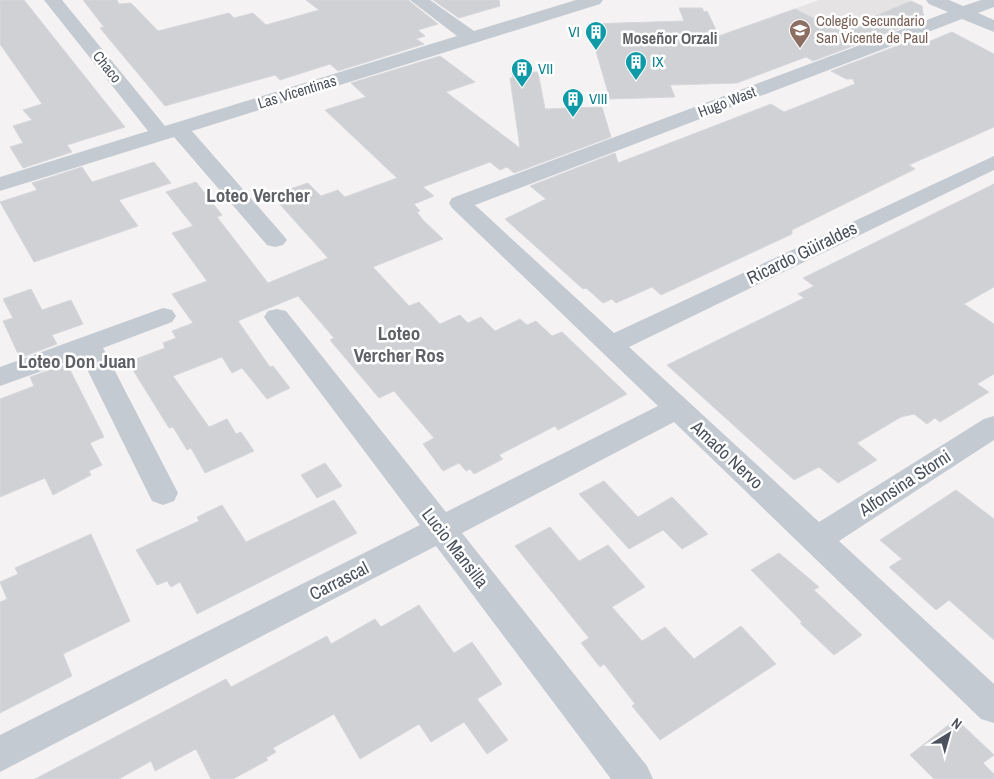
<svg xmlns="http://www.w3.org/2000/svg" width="994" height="779" font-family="'Archivo Narrow',sans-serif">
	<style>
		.education { fill: #e5e3e3 }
		.building { fill: #cfd1d5; stroke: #d7d7dc }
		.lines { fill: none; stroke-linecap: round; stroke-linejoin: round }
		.minor { fill: #c4cad2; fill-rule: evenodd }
		.labels { text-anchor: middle; stroke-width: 5; stroke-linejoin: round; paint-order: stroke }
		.far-education-label { font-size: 15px; fill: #785e54; stroke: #fff; text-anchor: start }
		.far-culture-label { font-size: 15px; fill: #0d838f; stroke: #fff; text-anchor: start }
		.far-street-label { font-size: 15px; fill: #4b525d; stroke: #fff }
		.far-neighbourhood-label { font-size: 16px; font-weight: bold; fill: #5f6166; stroke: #fff }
		.street-label { font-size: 18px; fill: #4b525d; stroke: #fff }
		.neighbourhood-label { font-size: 19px; font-weight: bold; fill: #5f6166; stroke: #fff }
	</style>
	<rect width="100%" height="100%" fill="#f4f2f2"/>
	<polygon class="education" points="819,0 908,0 922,6 760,74 703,41"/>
	<g class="building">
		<polygon points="0,0 24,0 125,127 67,145 72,152 23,168 10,147 23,143 13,126 32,120 23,110 42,104 0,44"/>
		<polygon points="83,0 117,0 119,4 131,3 158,31 229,13 234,18 253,13 266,25 319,10 306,0 408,0 438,24 418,30 425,36 416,39 424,44 338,71 330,64 280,80 275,75 165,106 100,28 104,27"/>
		<polygon points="433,0 499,0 500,6 459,18"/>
		<polygon points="911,1 922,6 924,19 813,61 806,57 737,83 670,85 675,97 610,99 588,24 684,21 679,8 702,8 704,12 707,11 719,36 795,9 840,31"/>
		<polygon points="952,32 994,54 994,127 909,165 915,169 792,230 792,234 661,295 652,287 616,303 612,299 603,303 586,288 583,289 505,219 546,199 530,186 615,153 618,163 771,104 784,112 855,84 853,79 846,79 831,71 926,35 928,42"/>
		<polygon points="440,56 475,82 446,92 520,148 510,78 513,78 512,73 538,72 545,109 602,107 611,137 514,173 507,167 500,170 490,162 423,187 434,196 414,204 420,211 417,212 422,219 443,239 373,267 409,306 419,302 440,324 460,315 468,323 481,317 495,331 520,319 527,325 536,321 552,336 562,332 627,394 558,430 555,426 499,455 503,459 474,474 470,469 466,471 459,463 443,471 423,444 434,438 394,391 379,398 330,340 334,338 298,296 238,321 270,367 273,366 290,388 267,399 242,368 232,373 222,357 173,376 209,427 227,419 236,434 241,432 254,451 205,473 191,448 187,450 173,427 169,428 128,362 165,348 163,343 176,338 172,331 193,323 172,294 207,281 172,233 193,226 166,192 196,182 222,215 217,217 268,283 328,258 276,200 283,198 278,193 308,183 321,196 338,190 345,197 397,178 325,110 366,97 351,83"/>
		<polygon points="154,162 171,183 119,200 138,226 34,262 0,202 37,190 32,183 82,167 92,182"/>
		<polygon points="994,184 994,287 964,304 994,324 994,374 977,384 989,392 940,422 935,418 927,424 914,414 901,417 857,443 877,460 838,483 819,467 794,480 667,365 804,298 798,294 814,286 803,278"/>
		<polygon points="31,289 42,310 71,300 83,324 52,335 57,344 20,358 3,321 13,318 3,299"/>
		<polygon points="67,364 104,437 90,443 102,465 89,471 91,475 53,495 45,478 0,497 0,399 34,386 30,377"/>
		<polygon points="325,463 342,486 317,498 301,475"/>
		<polygon points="604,481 638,517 672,497 708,534 682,549 663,530 629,549 579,494"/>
		<polygon points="956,490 994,519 994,640 949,600 936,610 889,567 902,559 880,540"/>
		<polygon points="334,500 357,533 197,614 180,582 171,587 167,581 157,585 136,550 199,521 197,517 222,505 246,542"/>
		<polygon points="550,527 579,561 608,545 645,587 612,607 642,641 665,627 694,659 741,626 776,664 660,740 632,706 635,704 604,664 600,667 581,643 589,638 515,546"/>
		<polygon points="91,534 130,621 63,654 72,676 0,713 0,602 7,599 0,582 18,574 15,568"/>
		<polygon points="779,553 819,587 814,590 862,635 834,655 800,623 802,622 751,570"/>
		<polygon points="419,605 454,653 472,642 502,684 477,699 508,740 487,754 464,722 431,742 419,724 360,759 334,714 273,748 276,752 266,758 268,760 233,779 211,779 196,749 155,771 151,761 119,779 35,779 226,679 231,687 327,636 331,644 375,619 381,627"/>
		<polygon points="956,719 994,755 983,763 994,774 994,779 934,779 910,755"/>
	</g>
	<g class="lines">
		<g class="minor">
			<polygon points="44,0 62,0 165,126 457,36 410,0 430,0 474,31 576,0 603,0 600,4 192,131 283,235 287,240 283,245 275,247 267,245 174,137 0,191 0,177 148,131"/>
			<polygon points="926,0 949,0 963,6 981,0 994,0 994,7 978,13 994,20 994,32 962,19 475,205 614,333 994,156 994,170 629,347 819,522 984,419 994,416 994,440 839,541 994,684 994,723 981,719 674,422 462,533 647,766 653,779 611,779 436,546 0,772 0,735 420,525 268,323 264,317 268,311 277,309 286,311 446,512 658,406 452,208 449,203 452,198 948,12 929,4"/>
			<polygon points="163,308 172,310 176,316 172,322 103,348 178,493 174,501 163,505 152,501 81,357 0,386 0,367"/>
		</g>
	</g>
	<defs>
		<g id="school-pin" transform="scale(1.125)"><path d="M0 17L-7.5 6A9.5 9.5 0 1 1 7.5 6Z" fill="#8d6e63" stroke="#fff"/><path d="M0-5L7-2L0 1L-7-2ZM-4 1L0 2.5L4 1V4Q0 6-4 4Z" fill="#fff"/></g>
		<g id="building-pin" transform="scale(1.125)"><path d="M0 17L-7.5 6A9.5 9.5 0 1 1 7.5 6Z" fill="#0f9aa8" stroke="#fff"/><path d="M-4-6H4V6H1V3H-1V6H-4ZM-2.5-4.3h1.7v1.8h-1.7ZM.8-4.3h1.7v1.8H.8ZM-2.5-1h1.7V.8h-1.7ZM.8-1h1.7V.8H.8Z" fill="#fff"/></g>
	</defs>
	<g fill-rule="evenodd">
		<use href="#school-pin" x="800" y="30"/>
		<use href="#building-pin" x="596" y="32"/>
		<use href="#building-pin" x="636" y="62"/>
		<use href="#building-pin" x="522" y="69"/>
		<use href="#building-pin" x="573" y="99"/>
	</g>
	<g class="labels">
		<g class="far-education-label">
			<text x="816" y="26">Colegio Secundario<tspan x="816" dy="17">San Vicente de Paul</tspan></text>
		</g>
		<g class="far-culture-label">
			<text x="580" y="37" text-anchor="end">VI</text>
			<text x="652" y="67">IX</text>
			<text x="538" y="74">VII</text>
			<text x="589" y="104">VIII</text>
		</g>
		<g class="far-street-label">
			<text transform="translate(107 67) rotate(51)" y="5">Chaco</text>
			<text transform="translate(297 92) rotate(-17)" y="5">Las Vicentinas</text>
			<text transform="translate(727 102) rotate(-21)" y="5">Hugo Wast</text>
		</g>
		<g class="far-neighbourhood-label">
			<text x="670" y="44">Moseñor Orzali</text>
		</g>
		<g class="street-label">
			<text transform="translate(802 253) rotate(-26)" y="6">Ricardo Güiraldes</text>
			<text transform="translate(727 455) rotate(43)" y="6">Amado Nervo</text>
			<text transform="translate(905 483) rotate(-33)" y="6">Alfonsina Storni</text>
			<text transform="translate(455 548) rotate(52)" y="6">Lucio Mansilla</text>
			<text transform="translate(339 581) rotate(-27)" y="6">Carrascal</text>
		</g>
		<g class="neighbourhood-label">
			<text x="258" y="202">Loteo Vercher</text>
			<text x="399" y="340">Loteo<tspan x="399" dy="22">Vercher Ros</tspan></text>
			<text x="77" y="368">Loteo Don Juan</text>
		</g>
	</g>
	<g transform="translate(949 734) rotate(37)" stroke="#ffffff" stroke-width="4" paint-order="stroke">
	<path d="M0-4L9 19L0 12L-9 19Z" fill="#4b525d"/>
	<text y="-8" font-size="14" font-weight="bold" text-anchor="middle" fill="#4b525d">N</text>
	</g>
</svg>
